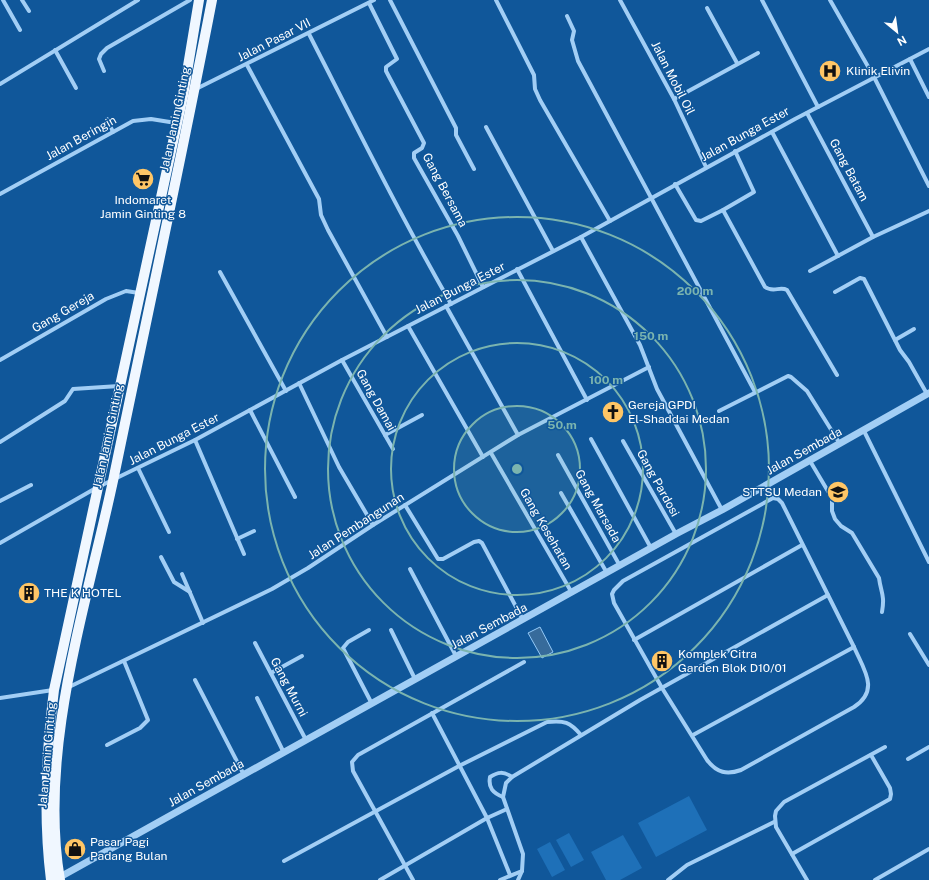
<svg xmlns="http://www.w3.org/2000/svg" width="929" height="880" font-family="'Public Sans',sans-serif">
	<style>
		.green { fill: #1e70b8 }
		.water { fill: #376b9b; stroke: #94caf8 }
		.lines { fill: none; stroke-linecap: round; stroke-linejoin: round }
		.minor { stroke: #a2cef5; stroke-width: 4 }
		.tertiary { stroke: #a2cef5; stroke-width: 7 }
		.primary { stroke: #f0f7ff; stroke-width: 10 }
		.ring { fill: none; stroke: #7bb4af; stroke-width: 2 }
		.labels { text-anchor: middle; stroke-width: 3; stroke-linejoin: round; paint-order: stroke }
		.street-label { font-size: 12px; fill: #fff; stroke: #10579a }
		.poi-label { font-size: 12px; fill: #fff; stroke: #10579a; text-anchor: start }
		.centre { fill: #7bb4af; stroke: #10579a; stroke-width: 2 }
		.ring-label { font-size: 12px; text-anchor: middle; font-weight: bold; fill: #7bb4af; stroke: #10579a; stroke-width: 3; stroke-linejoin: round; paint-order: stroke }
	</style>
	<rect width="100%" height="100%" fill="#10579a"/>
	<g class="green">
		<polygon points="689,796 707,830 656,857 638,823"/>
		<polygon points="569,833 584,860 571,867 556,840"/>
		<polygon points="623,835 642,868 620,880 606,880 591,852"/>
		<polygon points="550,842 565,870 552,877 537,849"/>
	</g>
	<polygon class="water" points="540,627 553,652 542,658 528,633"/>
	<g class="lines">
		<g class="minor">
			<polyline points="3,0 20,30"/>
			<polyline points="22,0 29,11"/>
			<polyline points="390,0 456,128 456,135 474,169"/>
			<polyline points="496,0 534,75 535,89 540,100 610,221"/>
			<polyline points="620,0 674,99 706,167"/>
			<polyline points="762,0 818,107"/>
			<polyline points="830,0 874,77 929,186"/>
			<polyline points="369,3 397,59 386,67 386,71 424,143 422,148 414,153 414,158 458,236 483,287"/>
			<polyline points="707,8 737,63"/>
			<polyline points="567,16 574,31 572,40 578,61 755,392"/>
			<path d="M309 34C355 124 400 215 451 304"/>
			<polyline points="55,50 76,88"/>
			<polyline points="910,59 929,97"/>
			<polyline points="247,65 319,199 321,215 328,230 387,337"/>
			<polyline points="104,71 99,59 101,54 107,48 190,0"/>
			<polyline points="0,84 138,0"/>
			<polyline points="196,89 374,0"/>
			<polyline points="674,99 758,53"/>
			<polyline points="807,113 873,237"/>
			<polyline points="107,119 113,132"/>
			<polyline points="486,127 553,251"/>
			<polyline points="772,132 838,256"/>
			<path d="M675 184 696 220 701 221 723 210 765 287C773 293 780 286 787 290L837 375"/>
			<polyline points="0,194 133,121 151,119 176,123"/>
			<polyline points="723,210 754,192 735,151"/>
			<polyline points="581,237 640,345 657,389 722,510"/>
			<polyline points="517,269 587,400"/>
			<polyline points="810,271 873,237 929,211"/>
			<polyline points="220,272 286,391"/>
			<polyline points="835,292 860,278 864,279 900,350 909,362 927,394"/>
			<polyline points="446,306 518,435"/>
			<polyline points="408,326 483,457"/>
			<polyline points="895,340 914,329"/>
			<polyline points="0,360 106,299 126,291 139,293"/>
			<polyline points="342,360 393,449"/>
			<polyline points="299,383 339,467 373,525"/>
			<polyline points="250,410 295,497"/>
			<polyline points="719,411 788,376 791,377 807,391 840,444"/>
			<polyline points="864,431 929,562"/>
			<polyline points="385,435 422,415"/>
			<polyline points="591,439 651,548"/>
			<polyline points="195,440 244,554"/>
			<polyline points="623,441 676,534"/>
			<polyline points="0,442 65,401 73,389 119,386"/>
			<polyline points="491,453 572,593"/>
			<polyline points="558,455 620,566"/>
			<path d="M810 461 832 498V511L835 519 841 526 852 533 879 578C881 593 885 595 882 612"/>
			<polyline points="138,468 169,532"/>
			<polyline points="561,493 607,573"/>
			<path d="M773 498 778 499 782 503 854 647C864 670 880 690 854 707L741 770C727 775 717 773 707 760L662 688 614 603 612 594 614 590 623 581Z"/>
			<polyline points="0,501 31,485"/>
			<polyline points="405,505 438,559 443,559 474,542 479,541 482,543 523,620"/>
			<polyline points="237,539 254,531"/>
			<polyline points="0,543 96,488 195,440 342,360 581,237 795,119 929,49"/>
			<polyline points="161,557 174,582 190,592"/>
			<polyline points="410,569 456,656"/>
			<polyline points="182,574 203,623"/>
			<polyline points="369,630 348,642 343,648 372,704"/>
			<polyline points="391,630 415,679"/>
			<polyline points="910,634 929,665"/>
			<polyline points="634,640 802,545"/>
			<polyline points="255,643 306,740"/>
			<polyline points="271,673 302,656"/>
			<polyline points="195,680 244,775"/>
			<polyline points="69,687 272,589 308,568 373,525 518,435 649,367"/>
			<polyline points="0,698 53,690"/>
			<polyline points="257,698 284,753"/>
			<polyline points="432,713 487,818 510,875"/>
			<polyline points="693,735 854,647"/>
			<polyline points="107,745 140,728 148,720 124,661"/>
			<polyline points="908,759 929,747"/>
			<path d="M503 797C493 793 488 788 490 777 498 772 503 771 512 777"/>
			<polyline points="792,854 890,799 891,794 890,788 871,755"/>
			<path d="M284 861 459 766 547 722C564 720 570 722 581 735"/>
			<polyline points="380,880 487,818 507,809"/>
			<polyline points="413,880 353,771 352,762 358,755 524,662"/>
			<polyline points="500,880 522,871"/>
			<polyline points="518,880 522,871 523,854 503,797 506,783 512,777 640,700 828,595"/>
			<polyline points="668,880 687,865 774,822"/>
			<polyline points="807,880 776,827 775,816 776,811 784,802 885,747"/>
			<polyline points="875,880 929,849"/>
		</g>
		<polyline class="tertiary" points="60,877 676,534 722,510 929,393"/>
		<g class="primary">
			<path d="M51 880C43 816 46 754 54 690L183 96 199 0"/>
			<path d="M60 880C38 751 86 607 113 481 146 321 181 161 212 0"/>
		</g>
	</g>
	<circle cx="517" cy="469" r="63" fill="#7bb4af" fill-opacity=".12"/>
	<g class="ring">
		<circle cx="517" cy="469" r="63"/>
		<circle cx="517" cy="469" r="126"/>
		<circle cx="517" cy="469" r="189"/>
		<circle cx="517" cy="469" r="252"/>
	</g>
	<defs>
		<g id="hospital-disc" transform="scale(1.15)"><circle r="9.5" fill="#ffc666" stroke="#10579a"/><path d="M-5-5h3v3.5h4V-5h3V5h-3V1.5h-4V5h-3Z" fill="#111"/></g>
		<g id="supermarket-disc" transform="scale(1.15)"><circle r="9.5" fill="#ffc666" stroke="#10579a"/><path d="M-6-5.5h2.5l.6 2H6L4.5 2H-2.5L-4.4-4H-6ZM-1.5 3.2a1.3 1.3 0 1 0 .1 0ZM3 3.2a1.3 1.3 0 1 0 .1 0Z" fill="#111"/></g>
		<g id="church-disc" transform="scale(1.15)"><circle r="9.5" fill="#ffc666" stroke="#10579a"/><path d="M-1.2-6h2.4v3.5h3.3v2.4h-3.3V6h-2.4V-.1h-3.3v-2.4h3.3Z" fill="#111"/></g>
		<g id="university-disc" transform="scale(1.15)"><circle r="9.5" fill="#ffc666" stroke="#10579a"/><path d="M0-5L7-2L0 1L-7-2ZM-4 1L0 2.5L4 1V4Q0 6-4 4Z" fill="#111"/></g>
		<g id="building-disc" transform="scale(1.15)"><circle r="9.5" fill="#ffc666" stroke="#10579a"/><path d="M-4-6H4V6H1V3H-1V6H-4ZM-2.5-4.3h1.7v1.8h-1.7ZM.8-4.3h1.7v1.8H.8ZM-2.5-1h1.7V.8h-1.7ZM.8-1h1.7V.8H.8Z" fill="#111"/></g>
		<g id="shop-disc" transform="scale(1.15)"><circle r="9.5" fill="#ffc666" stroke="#10579a"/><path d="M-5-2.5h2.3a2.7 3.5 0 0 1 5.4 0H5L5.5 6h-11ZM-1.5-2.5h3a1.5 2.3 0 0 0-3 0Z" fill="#111"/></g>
	</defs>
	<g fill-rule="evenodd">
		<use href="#hospital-disc" x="830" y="71"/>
		<use href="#supermarket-disc" x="143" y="179"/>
		<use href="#church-disc" x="613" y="412"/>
		<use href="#university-disc" x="838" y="492"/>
		<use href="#building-disc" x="29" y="593"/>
		<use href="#building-disc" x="662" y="661"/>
		<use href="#shop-disc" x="75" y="849"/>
	</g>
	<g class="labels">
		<g class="street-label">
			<text transform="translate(274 40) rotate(-27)" y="4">Jalan Pasar VII</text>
			<text transform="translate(673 78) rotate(63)" y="4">Jalan Mobil Oil</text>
			<text transform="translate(175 119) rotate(-78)" y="4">Jalan Jamin Ginting</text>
			<text transform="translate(745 134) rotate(-29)" y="4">Jalan Bunga Ester</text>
			<text transform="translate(81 138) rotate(-29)" y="4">Jalan Beringin</text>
			<text transform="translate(849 170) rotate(62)" y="4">Gang Batam</text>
			<text transform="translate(445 190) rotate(62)" y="4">Gang Bersama</text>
			<text transform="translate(460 288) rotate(-27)" y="4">Jalan Bunga Ester</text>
			<text transform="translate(63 312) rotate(-30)" y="4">Gang Gereja</text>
			<text transform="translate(376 400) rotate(61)" y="4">Gang Damai</text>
			<text transform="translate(108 436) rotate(-78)" y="4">Jalan Jamin Ginting</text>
			<text transform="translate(174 439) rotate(-27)" y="4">Jalan Bunga Ester</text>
			<text transform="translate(804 451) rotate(-29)" y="4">Jalan Sembada</text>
			<text transform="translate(658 483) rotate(61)" y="4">Gang Pardosi</text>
			<text transform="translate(598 506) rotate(61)" y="4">Gang Marsada</text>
			<text transform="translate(356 526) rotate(-33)" y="4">Jalan Pembangunan</text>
			<text transform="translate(546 529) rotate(60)" y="4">Gang Kesehatan</text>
			<text transform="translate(489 626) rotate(-28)" y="4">Jalan Sembada</text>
			<text transform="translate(289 687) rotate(62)" y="4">Gang Murni</text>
			<text transform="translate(47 755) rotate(-85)" y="4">Jalan Jamin Ginting</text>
			<text transform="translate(206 783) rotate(-29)" y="4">Jalan Sembada</text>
		</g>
		<g class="poi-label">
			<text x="846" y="75">Klinik Elivin</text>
			<text x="143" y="204" text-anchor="middle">Indomaret<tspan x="143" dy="14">Jamin Ginting 8</tspan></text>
			<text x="628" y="409">Gereja GPDI<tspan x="628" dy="14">El-Shaddai Medan</tspan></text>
			<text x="822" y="496" text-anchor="end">STTSU Medan</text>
			<text x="44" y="597">THE K HOTEL</text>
			<text x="678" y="658">Komplek Citra<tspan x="678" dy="14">Garden Blok D10/01</tspan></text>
			<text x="90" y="846">Pasar Pagi<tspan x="90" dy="14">Padang Bulan</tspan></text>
		</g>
	</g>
	<circle cx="517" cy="469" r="6" class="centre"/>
	<g class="ring-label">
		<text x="695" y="295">200 m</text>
		<text x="651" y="340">150 m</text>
		<text x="606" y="384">100 m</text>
		<text x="562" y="429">50 m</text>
	</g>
	<g transform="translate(897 32) rotate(151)" stroke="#10579a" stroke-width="3" paint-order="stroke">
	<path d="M0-3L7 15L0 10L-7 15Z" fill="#ffffff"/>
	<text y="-6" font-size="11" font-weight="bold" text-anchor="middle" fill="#ffffff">N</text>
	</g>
</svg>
